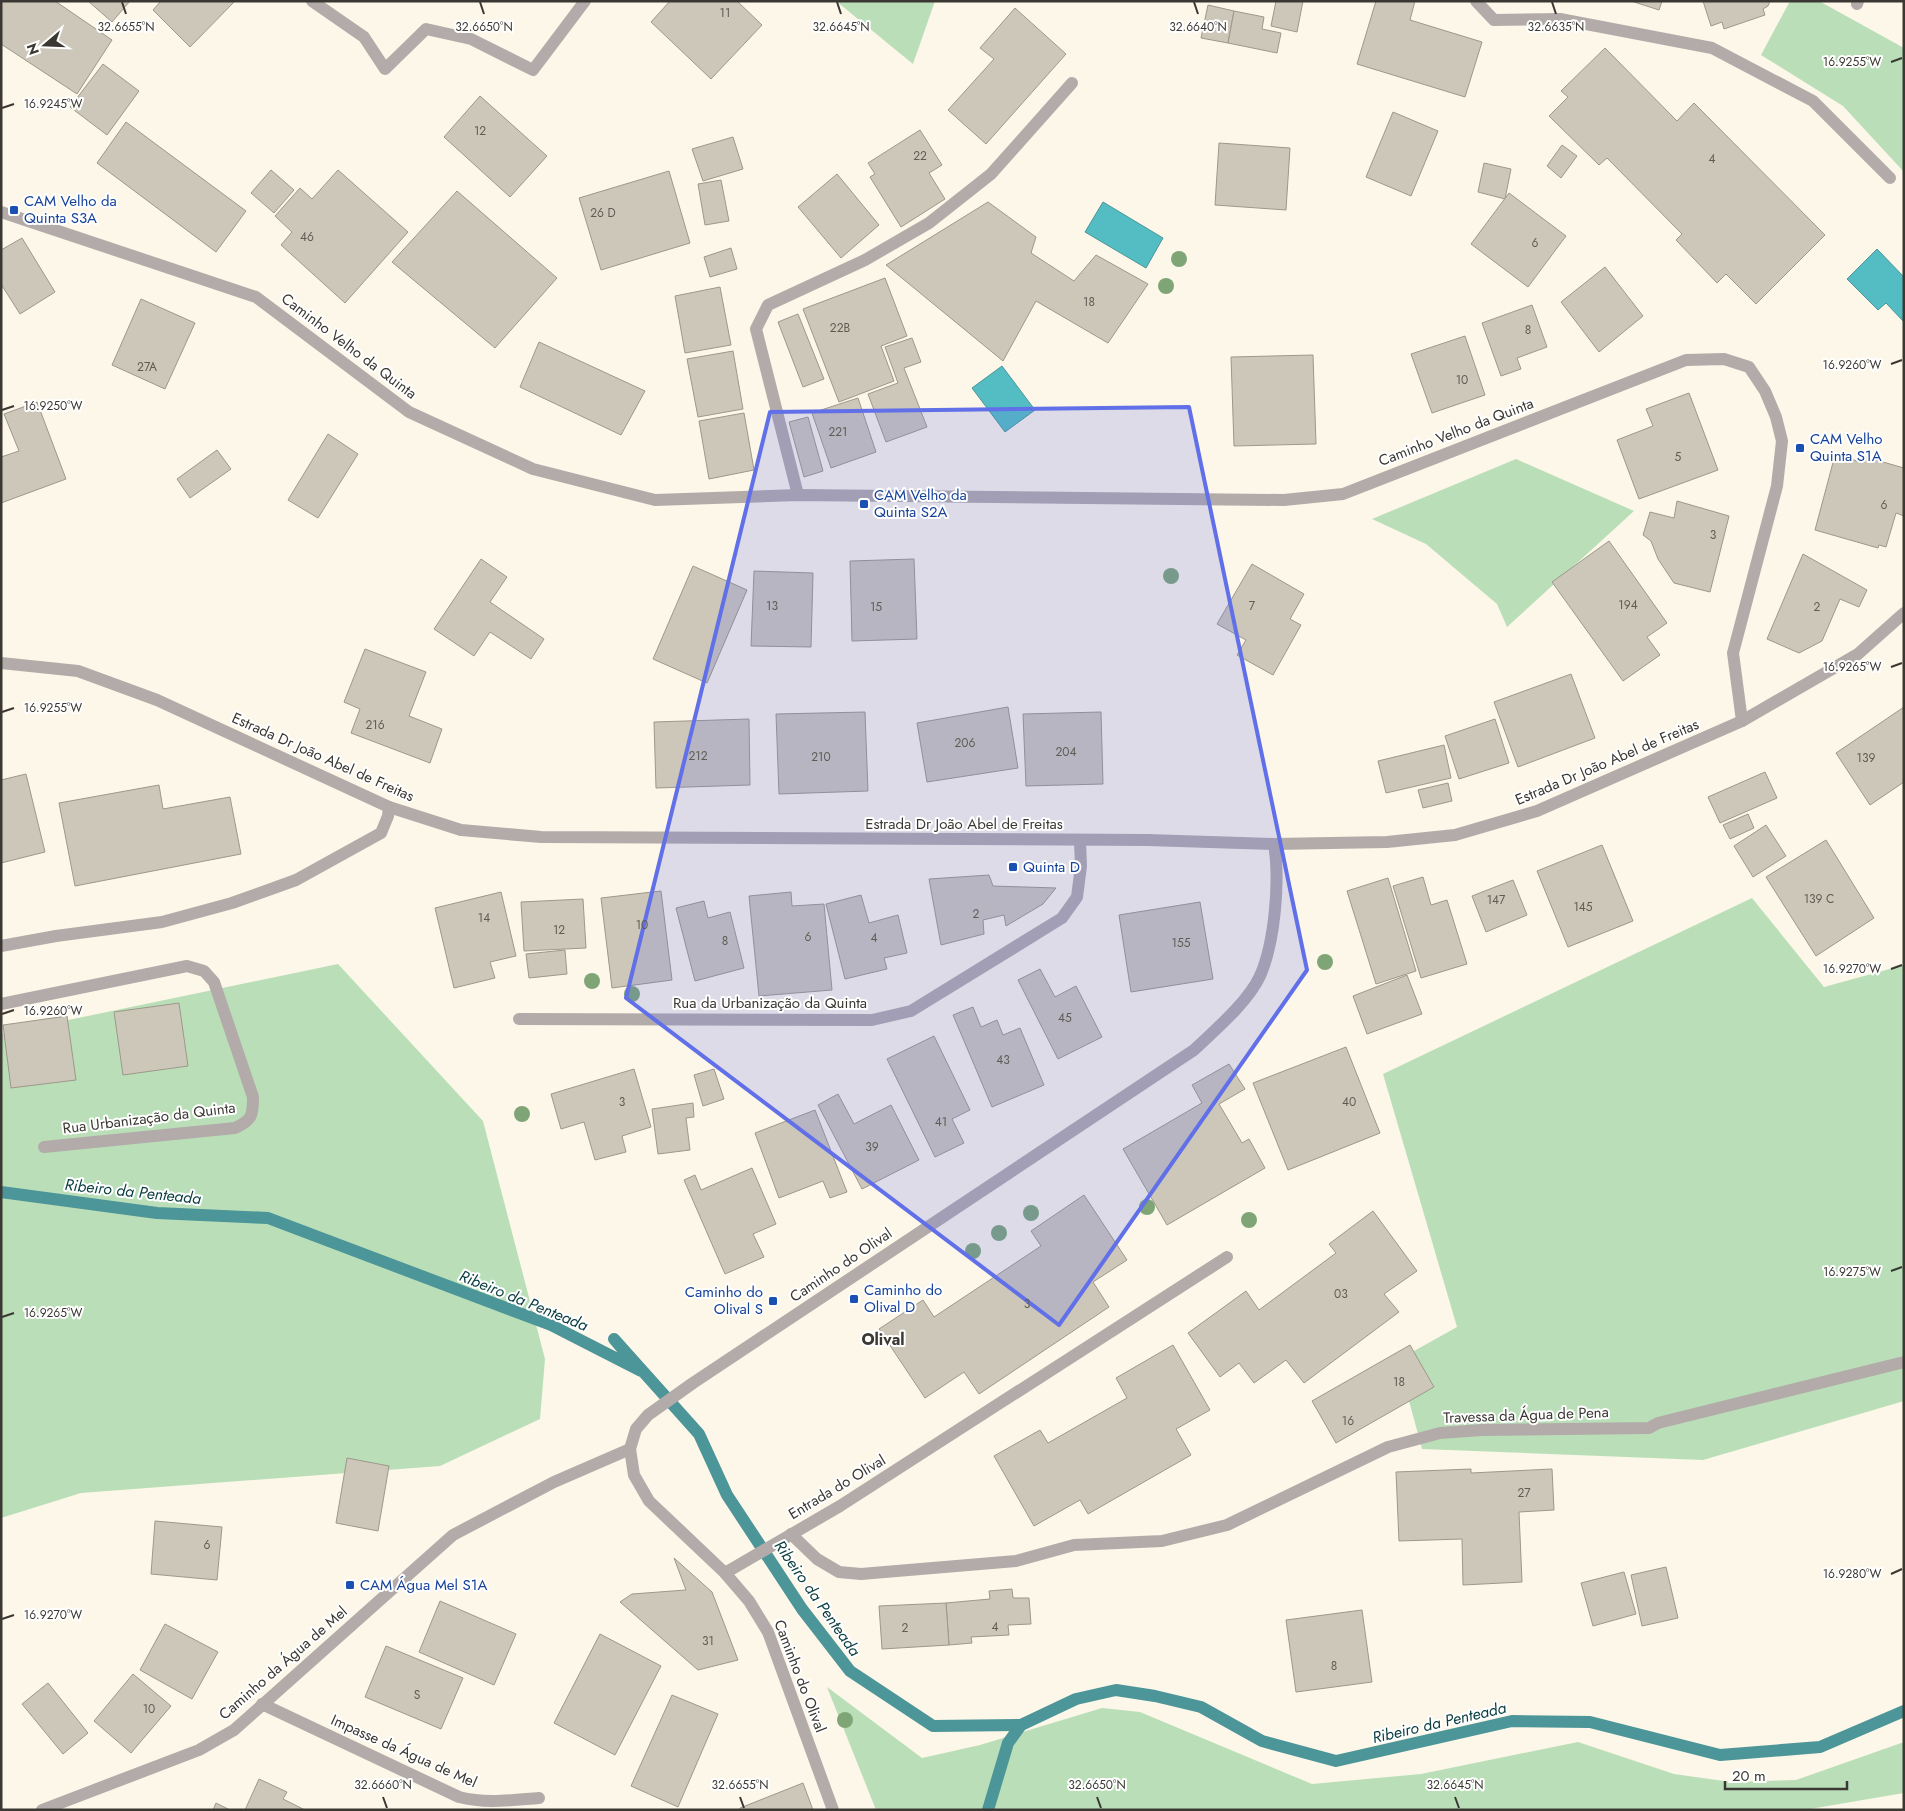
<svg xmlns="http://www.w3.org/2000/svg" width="1905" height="1811" font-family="Jost,sans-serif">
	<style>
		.green { fill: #badfb8 }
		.water { fill: #53bdc3; stroke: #4c9598 }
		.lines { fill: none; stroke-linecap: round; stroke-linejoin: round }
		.stream { stroke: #4c9598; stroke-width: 12 }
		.building { fill: #ccc7b8; stroke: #9d988b }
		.minor { stroke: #b3aba9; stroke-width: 12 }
		.tree { fill: #7fa577 }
		.marked { fill: #6170e8; fill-opacity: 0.2; stroke: #6170e8; stroke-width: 4; stroke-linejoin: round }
		.ticks { fill: none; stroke: #3b3833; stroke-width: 2 }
		.transit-dot { fill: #1a4fb4; stroke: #fff; stroke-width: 2 }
		.labels { text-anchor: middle; stroke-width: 4; stroke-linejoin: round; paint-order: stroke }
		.number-label { font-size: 12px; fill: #5f5c54 }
		.transit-label { font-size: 15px; fill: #164399; stroke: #fff; text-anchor: start }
		.street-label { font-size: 15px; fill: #3b3833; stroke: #fff }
		.water-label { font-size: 16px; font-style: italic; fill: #0a3d40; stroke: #fff }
		.neighbourhood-label { font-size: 16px; font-weight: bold; fill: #3b3833; stroke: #fff }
		.ticks-label { font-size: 12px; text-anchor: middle; fill: #3b3833; stroke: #fff; stroke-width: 4; stroke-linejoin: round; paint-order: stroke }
	</style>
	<rect width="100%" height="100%" fill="#fcf7e8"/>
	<g class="green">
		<polygon points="836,1 935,1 913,64"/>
		<polygon points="1790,1 1819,1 1904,48 1904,172 1843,106 1761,55"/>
		<polygon points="1516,459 1634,511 1507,627 1497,604 1426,544 1372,519"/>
		<polygon points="1752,898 1824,987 1904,965 1904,1401 1703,1460 1422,1449 1398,1360 1457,1327 1383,1074"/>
		<polygon points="338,964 483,1121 545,1359 540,1419 440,1466 81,1493 1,1518 1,1034"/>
		<polygon points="827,1687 922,1758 980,1745 1102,1708 1140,1712 1312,1784 1421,1774 1578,1742 1674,1774 1731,1782 1796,1780 1904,1742 1904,1793 1804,1810 876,1810"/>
	</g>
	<g class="water">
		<polygon points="1103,202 1163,238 1146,268 1085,232"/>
		<polygon points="1877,249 1904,277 1904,322 1886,303 1878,310 1847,279"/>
		<polygon points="1002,366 1035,410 1005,432 972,388"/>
	</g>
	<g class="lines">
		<g class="stream">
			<polyline points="1,1192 157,1213 268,1218 551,1325 641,1371 614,1339 699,1434 727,1495 802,1609 850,1671 933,1726 1021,1725 1076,1699 1116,1690 1155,1696 1201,1707 1262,1741 1336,1761 1512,1721 1590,1722 1720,1755 1820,1747 1904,1711"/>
			<polyline points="988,1810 1008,1743 1021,1725"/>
		</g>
	</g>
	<g class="building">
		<polygon points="1,1 55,1 112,40 77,94 1,44"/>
		<polygon points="88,1 130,1 112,22"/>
		<polygon points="161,1 235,1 190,47 153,10"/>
		<polygon points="670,1 737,1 762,25 711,79 651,22"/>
		<polygon points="1276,1 1303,1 1297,32 1271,26"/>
		<polygon points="1376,1 1415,1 1410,20 1482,42 1465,97 1357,64"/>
		<polygon points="1631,1 1662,1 1659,10"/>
		<polygon points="1703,1 1770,1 1768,6 1763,9 1765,15 1724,29 1722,22 1711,26"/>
		<polygon points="1208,5 1234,11 1228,43 1201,38"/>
		<polygon points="1015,8 1066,54 986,144 948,110 994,59 980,48"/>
		<polygon points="1234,11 1264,17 1262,29 1281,33 1277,53 1228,43"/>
		<polygon points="1605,48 1677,121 1694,103 1825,235 1756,304 1726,274 1717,283 1676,240 1682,234 1607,158 1599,165 1549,116 1568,97 1561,91"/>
		<polygon points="103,64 139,91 107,135 70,107"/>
		<polygon points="480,96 547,156 510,197 444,137"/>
		<polygon points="1393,112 1438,131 1411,196 1366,177"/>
		<polygon points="126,122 246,211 216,252 97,163"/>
		<polygon points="920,130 942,165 929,173 945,199 901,227 870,177 875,174 868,163"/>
		<polygon points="733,137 743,169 703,181 692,149"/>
		<polygon points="1219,143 1290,148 1286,210 1215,205"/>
		<polygon points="1562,145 1577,156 1561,178 1547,166"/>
		<polygon points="1484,163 1511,169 1505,199 1478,192"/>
		<polygon points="271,170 294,190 274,213 251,193"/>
		<polygon points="338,170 408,232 345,303 281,245 292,232 275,216 300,188 312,199"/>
		<polygon points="669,171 690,243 601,270 579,198"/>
		<polygon points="837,174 879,225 841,258 798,207"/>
		<polygon points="721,180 729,221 705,225 698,184"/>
		<polygon points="457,191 557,278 495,348 392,262"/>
		<polygon points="1509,193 1566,236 1528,287 1471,244"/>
		<polygon points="988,202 1036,237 1031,253 1074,281 1096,255 1148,284 1108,343 1036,301 1003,361 886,265"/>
		<polygon points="22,238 55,292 20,314 1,284 1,250"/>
		<polygon points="731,248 737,269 710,277 704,257"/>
		<polygon points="1605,267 1643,316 1599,352 1561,302"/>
		<polygon points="885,278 907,336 881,346 894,381 839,402 803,309"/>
		<polygon points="720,287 731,345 685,353 675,296"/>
		<polygon points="141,299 195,323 165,389 112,365"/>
		<polygon points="1532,305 1547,347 1517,358 1521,369 1501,376 1482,323"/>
		<polygon points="798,314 824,379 803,387 778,322"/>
		<polygon points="1465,336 1485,395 1432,413 1411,354"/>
		<polygon points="912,338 921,362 904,368 927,427 886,442 868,394 898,383 885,347"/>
		<polygon points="539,342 645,391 621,435 520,387"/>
		<polygon points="733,351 743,409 698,417 687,359"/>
		<polygon points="1313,355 1316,444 1234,446 1231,357"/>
		<polygon points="1689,393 1718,470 1639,499 1617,440 1653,426 1646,409"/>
		<polygon points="858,398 876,452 831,468 812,413"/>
		<polygon points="37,402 66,479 1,503 1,457 19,451 4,414"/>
		<polygon points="744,413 754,470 709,479 699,421"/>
		<polygon points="808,417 823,471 804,477 789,422"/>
		<polygon points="328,434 358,454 318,518 288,500"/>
		<polygon points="217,450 231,469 190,498 177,479"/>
		<polygon points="1835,455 1861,462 1862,456 1904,468 1904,516 1896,513 1886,547 1879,545 1878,548 1815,530"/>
		<polygon points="1677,501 1729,516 1710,592 1674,583 1658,559 1651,541 1643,535 1650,512 1674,518"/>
		<polygon points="1609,541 1667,623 1647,637 1660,655 1623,681 1552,582"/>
		<polygon points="1803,554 1867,590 1859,607 1840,599 1822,641 1799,653 1767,639"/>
		<polygon points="481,559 507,577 490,602 544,639 531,659 490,632 474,656 434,629"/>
		<polygon points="914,559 917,639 852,641 850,561"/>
		<polygon points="1252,564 1304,594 1290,619 1301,625 1273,675 1237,655 1246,640 1217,624"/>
		<polygon points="693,566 747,590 707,683 653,659"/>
		<polygon points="754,571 813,573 811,647 751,646"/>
		<polygon points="365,649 426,672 409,716 442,729 430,763 351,733 360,709 344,702"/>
		<polygon points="1571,674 1595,738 1518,767 1494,702"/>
		<polygon points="1008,707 1018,768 927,782 917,723"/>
		<polygon points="1904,707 1904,782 1870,805 1836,753"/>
		<polygon points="865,712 868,791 779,794 776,714"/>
		<polygon points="1101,712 1103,784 1026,786 1023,714"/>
		<polygon points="749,719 750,785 656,788 654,722"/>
		<polygon points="1495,719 1509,763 1459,779 1445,736"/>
		<polygon points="1444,745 1451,778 1386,793 1378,761"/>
		<polygon points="1765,772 1777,798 1720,823 1708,797"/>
		<polygon points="26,774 45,852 1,863 1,780"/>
		<polygon points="1448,783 1452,801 1423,808 1418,790"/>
		<polygon points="159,785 163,809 230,797 241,854 75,886 59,803"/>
		<polygon points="1748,814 1754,828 1730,839 1723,825"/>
		<polygon points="1766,825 1786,856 1753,877 1734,846"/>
		<polygon points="1826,840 1874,918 1816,956 1766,877"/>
		<polygon points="1602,845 1633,921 1568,947 1537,871"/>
		<polygon points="989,875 993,886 1056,888 1043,904 1006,926 1004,915 983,920 984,934 941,945 929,879"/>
		<polygon points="1423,877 1431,905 1447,900 1467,964 1421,978 1393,886"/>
		<polygon points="1388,878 1416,971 1376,984 1347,891"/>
		<polygon points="1513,880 1527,915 1486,932 1472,896"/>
		<polygon points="661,891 672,980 612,988 601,898"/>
		<polygon points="501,892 516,956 490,962 495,978 454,988 435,908"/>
		<polygon points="791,892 792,906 824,904 832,990 759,996 749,896"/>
		<polygon points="861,895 869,923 898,915 907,953 884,958 887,969 845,979 826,904"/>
		<polygon points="583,899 586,948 524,951 521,902"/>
		<polygon points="704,901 708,918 730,912 744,968 695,981 676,908"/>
		<polygon points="1200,902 1213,979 1131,992 1119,915"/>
		<polygon points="565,950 567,974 529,978 526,954"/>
		<polygon points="1040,969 1055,997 1076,986 1102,1037 1058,1059 1018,980"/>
		<polygon points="1407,975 1422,1014 1367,1034 1353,996"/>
		<polygon points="179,1003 188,1066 123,1075 114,1012"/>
		<polygon points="973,1007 981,1027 997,1020 1003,1035 1020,1028 1044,1085 992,1107 953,1015"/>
		<polygon points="67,1016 76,1080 11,1088 3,1025"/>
		<polygon points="934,1036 970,1110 952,1119 964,1143 935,1157 887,1059"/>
		<polygon points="1346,1047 1380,1133 1288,1170 1253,1083"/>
		<polygon points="1229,1064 1245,1089 1219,1104 1242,1143 1249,1139 1265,1168 1167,1225 1123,1149 1202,1103 1192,1085"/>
		<polygon points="634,1069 651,1127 622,1136 626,1152 595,1160 584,1122 561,1129 551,1094"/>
		<polygon points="714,1069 724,1099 703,1106 694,1075"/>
		<polygon points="838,1094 854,1124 891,1105 919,1160 862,1189 818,1105"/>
		<polygon points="693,1103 694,1117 686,1118 690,1150 658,1154 652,1109"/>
		<polygon points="815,1110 847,1192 830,1198 823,1181 779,1198 755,1133"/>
		<polygon points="752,1168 776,1224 753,1234 764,1257 725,1274 684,1180 695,1175 701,1190"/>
		<polygon points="1084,1195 1127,1260 1093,1282 1109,1307 979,1394 964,1372 925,1398 879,1329 923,1300 934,1317 1041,1246 1031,1231"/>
		<polygon points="1373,1211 1417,1271 1384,1294 1399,1312 1304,1383 1286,1360 1254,1383 1239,1363 1220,1377 1188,1333 1246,1291 1259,1310 1336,1253 1329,1244"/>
		<polygon points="1173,1345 1210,1410 1176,1429 1191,1455 1088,1514 1080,1500 1034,1526 994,1456 1040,1430 1048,1443 1127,1398 1116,1378"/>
		<polygon points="1410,1345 1434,1387 1336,1443 1312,1401"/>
		<polygon points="347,1458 389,1466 378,1531 336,1523"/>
		<polygon points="1471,1469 1471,1473 1552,1469 1554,1510 1519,1512 1522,1582 1463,1585 1462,1539 1399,1541 1396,1472"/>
		<polygon points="155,1521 222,1527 217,1580 151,1574"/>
		<polygon points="674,1558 712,1592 738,1660 698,1670 620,1602 632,1594 686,1590"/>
		<polygon points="1666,1567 1678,1618 1642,1626 1631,1575"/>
		<polygon points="1624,1572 1636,1614 1593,1626 1581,1583"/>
		<polygon points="1012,1589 1013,1598 1029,1598 1031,1624 1008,1625 1009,1635 971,1637 972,1643 949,1645 946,1603 990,1599 989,1591"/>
		<polygon points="440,1601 516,1634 494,1685 419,1652"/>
		<polygon points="946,1603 949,1645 882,1649 879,1606"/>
		<polygon points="1362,1610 1372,1682 1296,1692 1286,1620"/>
		<polygon points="165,1624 218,1652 192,1699 140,1670"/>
		<polygon points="600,1634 661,1666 615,1755 554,1723"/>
		<polygon points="386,1646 463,1678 441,1729 365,1697"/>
		<polygon points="133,1674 171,1706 131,1753 94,1721"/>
		<polygon points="48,1683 88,1733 63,1754 22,1704"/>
		<polygon points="672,1695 718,1714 678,1807 631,1786"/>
		<polygon points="259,1779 287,1792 283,1799 305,1810 245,1810"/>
		<polygon points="803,1783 813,1810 740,1810 740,1808"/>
		<polygon points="216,1803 230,1810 213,1810"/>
	</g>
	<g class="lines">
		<g class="minor">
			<polyline points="312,1 364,37 385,69 426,29 471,39 533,70 585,1"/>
			<polyline points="1476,1 1494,20 1560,19 1712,48 1813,101 1890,178"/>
			<polyline points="1857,4 1858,1"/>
			<polyline points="1,212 256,297 409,412 533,469 655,500 798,495 1284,500 1343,494 1686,360 1724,359 1749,367 1765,391 1776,417 1782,441 1777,486 1733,653 1742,721"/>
			<polyline points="798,495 756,329 768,305 865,260 929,223 991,174 1072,83"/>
			<polyline points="1,663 78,671 157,700 389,807 461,830 541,837 1148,840 1274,844 1387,842 1455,835 1537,811 1742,721 1858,654 1904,613"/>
			<polyline points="1,946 56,936 162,922 232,903 296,880 381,833 388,816 389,807"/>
			<path d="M1 1004 187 966 204 971 214 982 253 1097C253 1116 252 1120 235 1128L44 1147"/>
			<polyline points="519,1019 872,1020 911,1011 1062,918 1077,897 1081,866 1080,841"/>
			<polyline points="791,1534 817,1559 839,1572 861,1574 1016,1561 1074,1545 1162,1541 1227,1525 1388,1447 1440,1433 1482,1430 1649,1428 1658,1423 1904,1362"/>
			<polyline points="725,1573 840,1506 1227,1257"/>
			<path d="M262 1704 459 1797C486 1804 512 1800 539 1798"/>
			<polyline points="42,1810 199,1750 234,1730 453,1535 554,1482 630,1449"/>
			<path d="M833 1810 768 1632 749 1601 725 1573 649 1501 634 1475 630 1449 636 1429 648 1415 693 1383 1194 1050C1215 1030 1248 1002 1260 976 1275 942 1280 880 1274 844"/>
		</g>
	</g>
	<g class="tree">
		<circle cx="1179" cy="259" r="8"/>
		<circle cx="1166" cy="286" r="8"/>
		<circle cx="1171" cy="576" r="8"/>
		<circle cx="1325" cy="962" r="8"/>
		<circle cx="592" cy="981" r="8"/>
		<circle cx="632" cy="994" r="8"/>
		<circle cx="522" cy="1114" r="8"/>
		<circle cx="1147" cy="1207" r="8"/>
		<circle cx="1031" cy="1213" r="8"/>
		<circle cx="1249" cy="1220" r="8"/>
		<circle cx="999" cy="1233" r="8"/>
		<circle cx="973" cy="1251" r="8"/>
		<circle cx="845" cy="1720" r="8"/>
	</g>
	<path class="marked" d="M1189 407 1307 970 1059 1325 626 998 770 412Z"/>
	<path class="ticks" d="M122 2 126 14M480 2 484 14M837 2 841 14M1194 2 1198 14M1552 2 1556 14M1891 62 1902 58M2 108 14 104M1891 364 1902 360M2 410 14 406M1891 667 1902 663M2 712 14 708M1891 969 1902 965M2 1014 14 1010M1891 1271 1902 1267M2 1317 14 1313M1891 1574 1902 1569M2 1619 14 1615M383 1797 387 1808M740 1797 744 1808M1097 1797 1101 1808M1455 1797 1459 1808"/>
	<g class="transit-dot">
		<rect x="9" y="205" width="10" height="10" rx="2.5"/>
		<rect x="1795" y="443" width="10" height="10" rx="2.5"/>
		<rect x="859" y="499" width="10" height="10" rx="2.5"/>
		<rect x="1008" y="862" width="10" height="10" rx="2.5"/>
		<rect x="849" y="1294" width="10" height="10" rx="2.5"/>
		<rect x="768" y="1296" width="10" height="10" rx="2.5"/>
		<rect x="345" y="1580" width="10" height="10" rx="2.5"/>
	</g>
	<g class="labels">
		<g class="number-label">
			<text x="725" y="17">11</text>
			<text x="480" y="135">12</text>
			<text x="920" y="160">22</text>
			<text x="1712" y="163">4</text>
			<text x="603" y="217">26 D</text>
			<text x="307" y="241">46</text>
			<text x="1535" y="247">6</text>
			<text x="1089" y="306">18</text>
			<text x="840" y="332">22B</text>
			<text x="1528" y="334">8</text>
			<text x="147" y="371">27A</text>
			<text x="1462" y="384">10</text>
			<text x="838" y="436">221</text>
			<text x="1678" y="461">5</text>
			<text x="1884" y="509">6</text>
			<text x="1713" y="539">3</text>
			<text x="1628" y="609">194</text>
			<text x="772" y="610">13</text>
			<text x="1252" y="610">7</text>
			<text x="876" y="611">15</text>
			<text x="1817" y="611">2</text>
			<text x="375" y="729">216</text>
			<text x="965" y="747">206</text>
			<text x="1066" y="756">204</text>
			<text x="698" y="760">212</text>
			<text x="821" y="761">210</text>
			<text x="1866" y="762">139</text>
			<text x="1819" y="903">139 C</text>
			<text x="1496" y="904">147</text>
			<text x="1583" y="911">145</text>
			<text x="976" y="918">2</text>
			<text x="484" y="922">14</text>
			<text x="642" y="929">10</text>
			<text x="559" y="934">12</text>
			<text x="808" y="941">6</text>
			<text x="874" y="942">4</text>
			<text x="725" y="945">8</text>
			<text x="1181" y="947">155</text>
			<text x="1065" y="1022">45</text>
			<text x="1003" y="1064">43</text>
			<text x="622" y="1106">3</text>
			<text x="1349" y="1106">40</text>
			<text x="941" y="1126">41</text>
			<text x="872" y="1151">39</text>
			<text x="1341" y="1298">03</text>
			<text x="1027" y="1308">3</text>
			<text x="1399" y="1386">18</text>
			<text x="1348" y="1425">16</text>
			<text x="1524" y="1497">27</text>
			<text x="207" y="1549">6</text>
			<text x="995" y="1631">4</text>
			<text x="905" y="1632">2</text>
			<text x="708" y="1645">31</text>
			<text x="1334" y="1670">8</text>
			<text x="417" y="1699">S</text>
			<text x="149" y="1713">10</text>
		</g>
		<g class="transit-label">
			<text x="24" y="206">CAM Velho da<tspan x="24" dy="17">Quinta S3A</tspan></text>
			<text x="1810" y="444">CAM Velho<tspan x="1810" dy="17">Quinta S1A</tspan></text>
			<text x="874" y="500">CAM Velho da<tspan x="874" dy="17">Quinta S2A</tspan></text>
			<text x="1023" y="872">Quinta D</text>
			<text x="864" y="1295">Caminho do<tspan x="864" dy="17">Olival D</tspan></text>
			<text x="763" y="1297" text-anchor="end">Caminho do<tspan x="763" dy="17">Olival S</tspan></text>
			<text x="360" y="1590">CAM Água Mel S1A</text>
		</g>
		<g class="street-label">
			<text transform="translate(349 346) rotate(37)" y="5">Caminho Velho da Quinta</text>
			<text transform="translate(1456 432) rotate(-21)" y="5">Caminho Velho da Quinta</text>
			<text transform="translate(323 757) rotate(24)" y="5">Estrada Dr João Abel de Freitas</text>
			<text transform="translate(1607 762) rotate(-23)" y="5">Estrada Dr João Abel de Freitas</text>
			<text x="964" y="829">Estrada Dr João Abel de Freitas</text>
			<text x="770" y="1008">Rua da Urbanização da Quinta</text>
			<text transform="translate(149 1118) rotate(-7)" y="5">Rua Urbanização da Quinta</text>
			<text transform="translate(841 1265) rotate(-34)" y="5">Caminho do Olival</text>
			<text transform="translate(1526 1415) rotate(-2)" y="5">Travessa da Água de Pena</text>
			<text transform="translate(837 1487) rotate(-31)" y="5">Entrada do Olival</text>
			<text transform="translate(283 1663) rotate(-41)" y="5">Caminho da Água de Mel</text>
			<text transform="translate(800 1676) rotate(69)" y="5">Caminho do Olival</text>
			<text transform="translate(404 1751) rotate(24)" y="5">Impasse da Água de Mel</text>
		</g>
		<g class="water-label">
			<text transform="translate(133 1191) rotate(6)" y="6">Ribeiro da Penteada</text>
			<text transform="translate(524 1300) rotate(22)" y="6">Ribeiro da Penteada</text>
			<text transform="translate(818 1598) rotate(55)" y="6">Ribeiro da Penteada</text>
			<text transform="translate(1439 1722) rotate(-13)" y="6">Ribeiro da Penteada</text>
		</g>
		<g class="neighbourhood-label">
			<text x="883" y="1345">Olival</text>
		</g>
	</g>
	<g class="ticks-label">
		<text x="1556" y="31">32.6635°N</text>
		<text x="126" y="31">32.6655°N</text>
		<text x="484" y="31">32.6650°N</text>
		<text x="841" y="31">32.6645°N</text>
		<text x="1198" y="31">32.6640°N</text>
		<text x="1852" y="66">16.9255°W</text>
		<text x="53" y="108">16.9245°W</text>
		<text x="1852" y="369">16.9260°W</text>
		<text x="53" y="410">16.9250°W</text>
		<text x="1852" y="671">16.9265°W</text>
		<text x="53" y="712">16.9255°W</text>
		<text x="1852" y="973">16.9270°W</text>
		<text x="53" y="1015">16.9260°W</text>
		<text x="1852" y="1276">16.9275°W</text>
		<text x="53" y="1317">16.9265°W</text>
		<text x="1852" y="1578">16.9280°W</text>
		<text x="53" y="1619">16.9270°W</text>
		<text x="383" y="1789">32.6660°N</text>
		<text x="740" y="1789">32.6655°N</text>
		<text x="1097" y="1789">32.6650°N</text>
		<text x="1455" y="1789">32.6645°N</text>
	</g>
	<rect width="1905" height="1811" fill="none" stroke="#3b3833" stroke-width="5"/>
	<g transform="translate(45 45) rotate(251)" stroke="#ffffff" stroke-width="4" paint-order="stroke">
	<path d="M0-4L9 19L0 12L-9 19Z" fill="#3b3833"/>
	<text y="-8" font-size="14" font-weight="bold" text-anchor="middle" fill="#3b3833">N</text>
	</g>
	<path d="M1725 1781v8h122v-8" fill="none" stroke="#3b3833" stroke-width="2.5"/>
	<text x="1732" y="1781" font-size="15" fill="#3b3833" stroke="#ffffff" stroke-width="4" paint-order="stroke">20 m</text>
</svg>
